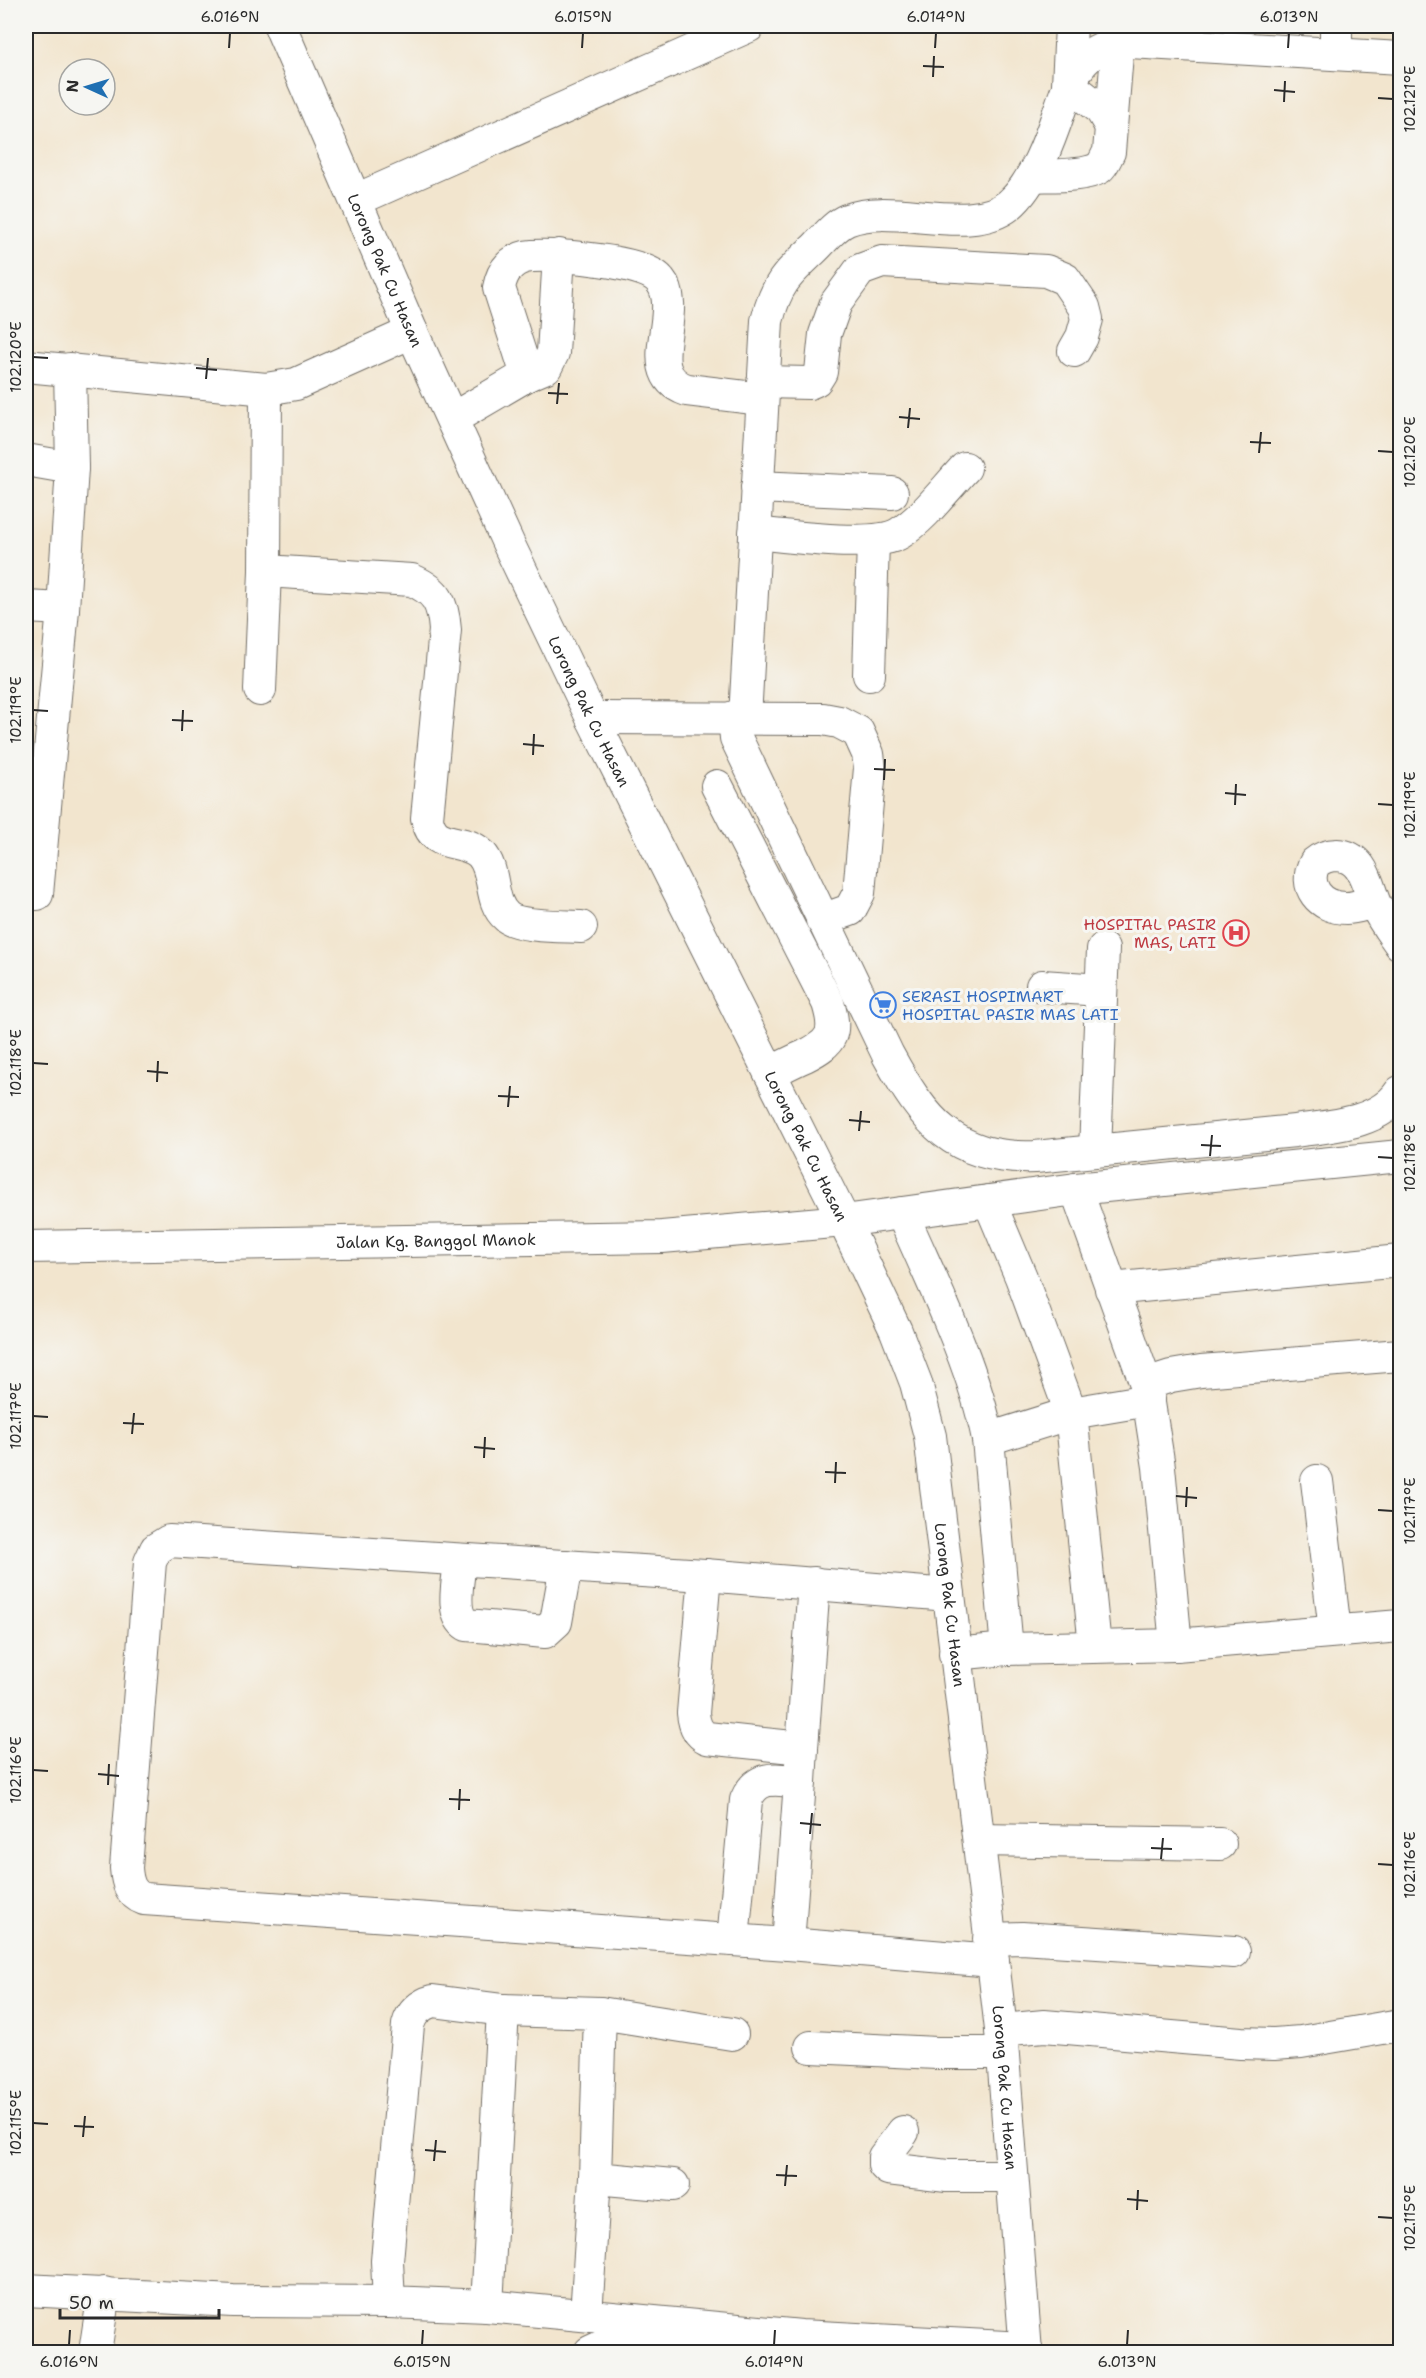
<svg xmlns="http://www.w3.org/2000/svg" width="1426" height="2378" font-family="'Shantell Sans',sans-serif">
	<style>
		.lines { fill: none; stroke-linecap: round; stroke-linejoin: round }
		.minor-casing { stroke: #716c64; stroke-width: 34 }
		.minor { stroke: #fff; stroke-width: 32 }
		.ticks { fill: none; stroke: #2b2b2b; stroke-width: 2 }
		.labels { text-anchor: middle; stroke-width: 6; stroke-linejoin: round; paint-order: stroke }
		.street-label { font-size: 16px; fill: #2b2b2b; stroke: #f6f6f2 }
		.health-label { font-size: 16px; fill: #be3a42; stroke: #f6f6f2; text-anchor: end }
		.shop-label { font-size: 16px; fill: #366cbe; stroke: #f6f6f2; text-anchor: start }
		.neatline { fill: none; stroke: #2b2b2b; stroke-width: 2 }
		.ticks-label { font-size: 15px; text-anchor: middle; fill: #2b2b2b }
	</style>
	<rect width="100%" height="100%" fill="#f6f6f2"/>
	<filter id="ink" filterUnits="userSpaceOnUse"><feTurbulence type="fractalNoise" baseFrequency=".0167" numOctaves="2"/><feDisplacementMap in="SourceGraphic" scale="12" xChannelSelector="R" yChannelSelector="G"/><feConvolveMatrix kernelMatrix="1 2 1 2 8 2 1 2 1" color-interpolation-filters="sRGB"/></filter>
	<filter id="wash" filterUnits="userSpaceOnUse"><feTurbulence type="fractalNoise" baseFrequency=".008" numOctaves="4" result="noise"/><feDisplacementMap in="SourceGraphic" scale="24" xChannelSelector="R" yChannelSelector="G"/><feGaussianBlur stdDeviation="1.35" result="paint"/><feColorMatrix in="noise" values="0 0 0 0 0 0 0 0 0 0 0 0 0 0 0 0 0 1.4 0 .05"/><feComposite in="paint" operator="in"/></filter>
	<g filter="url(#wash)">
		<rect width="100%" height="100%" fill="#f2e5ce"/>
	</g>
	<g filter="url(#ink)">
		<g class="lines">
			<g class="minor-casing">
				<g id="minor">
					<path id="s1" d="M280 26 412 332 509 545 592 718 844 1221 896 1331 916 1383 930 1436 993 1961 1001 2030 1026 2352"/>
					<polyline points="1071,26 1068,84 1101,110 1111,127"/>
					<polyline points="1336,54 1336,26"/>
					<path d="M1032 176C1049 175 1084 177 1099 168 1104 164 1106 157 1109 152L1118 42"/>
					<polyline points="356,200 749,26"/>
					<polyline points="26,366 266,389 296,384 412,332"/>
					<polyline points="527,375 546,367 553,353 559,255"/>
					<polyline points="763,382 809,383 816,380 821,372 825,334 836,303 860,270 882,262 1046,271 1065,279 1084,307 1087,319 1082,337 1074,351"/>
					<path d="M452 419 527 375 499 288C502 270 513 257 532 256 558 255 644 260 660 280 686 311 637 373 687 390L762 399"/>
					<polyline points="26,460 72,468"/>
					<polyline points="757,487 892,493"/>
					<path d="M755 533C787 536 875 549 900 533 923 519 946 488 965 468"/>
					<path d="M265 571 412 580C437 591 443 603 445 630L427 818C433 851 463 836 481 854 497 871 488 901 507 917 520 927 564 926 581 927"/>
					<polyline points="26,607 63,609"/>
					<polyline points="869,675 873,541"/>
					<polyline points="260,690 265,571 266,389"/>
					<path d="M734 717 736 738 888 1055C924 1121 954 1160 1035 1157L1295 1131C1330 1126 1379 1124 1400 1092"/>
					<polyline points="592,718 823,719 839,722 858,732 868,754 870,768 859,893 850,910 822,920"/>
					<path d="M745 718 767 321C776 285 786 275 813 250 824 240 833 226 847 220 892 201 969 237 1009 205 1034 184 1050 139 1060 109 1073 71 1085 44 1130 42L1400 58"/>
					<path d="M717 786 828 1003C837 1033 833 1042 805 1056 793 1061 782 1067 770 1073"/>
					<polyline points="37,894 63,609 72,468 70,369"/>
					<path d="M1374 902C1365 904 1355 908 1346 908 1320 908 1302 886 1315 863 1322 857 1329 855 1337 855 1364 856 1367 885 1375 904 1382 919 1391 931 1400 944"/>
					<polyline points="1042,986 1101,990"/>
					<polyline points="1095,1151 1103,949"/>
					<polyline points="1076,1189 1400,1156"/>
					<polyline points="989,1201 1021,1277 1071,1413 1095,1646"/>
					<polyline points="902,1213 1076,1189 1146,1384 1159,1467 1176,1645 1007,1649 955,1654"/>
					<path id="s2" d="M26 1247 662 1237 844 1221 902 1213C933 1284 973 1363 988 1439L1007 1649"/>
					<polyline points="1111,1289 1400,1261"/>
					<polyline points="1146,1384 1171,1376 1201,1371 1400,1355"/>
					<polyline points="988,1439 1071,1413 1149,1400"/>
					<polyline points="1317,1481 1335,1631"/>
					<path d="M460 1560C459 1579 449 1614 467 1625L545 1632 556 1622 566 1566"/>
					<path d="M705 1575 693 1713C694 1724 697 1733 707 1738L802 1748 814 1583"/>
					<path d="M949 1595 705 1575 169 1541 156 1549 150 1562 126 1868C127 1882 130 1894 144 1899L788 1944 993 1961"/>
					<polyline points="1176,1645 1400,1626"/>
					<polyline points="979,1840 1220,1844"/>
					<polyline points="989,1939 1022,1938 1234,1952"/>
					<path d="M733 1940 746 1800C757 1774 777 1779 800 1782L802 1748"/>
					<polyline points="788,1944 800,1782"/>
					<polyline points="600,2013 732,2034"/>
					<polyline points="1001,2030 1044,2026 1241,2043 1274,2044 1301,2042 1400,2025"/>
					<polyline points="811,2047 937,2053 1002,2053"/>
					<polyline points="903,2132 884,2157 884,2165 888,2169 947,2176 1012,2176"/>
					<polyline points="595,2178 673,2185"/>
					<polyline points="26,2290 233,2301 389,2302"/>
					<polyline points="487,2306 503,2010"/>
					<path d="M586 2315 595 2178 600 2013 503 2010 433 2001C421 2004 411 2013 408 2025L387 2261 389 2302 487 2306 801 2336 1026 2348"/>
					<polyline points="95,2352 104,2293"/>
					<polyline points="590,2352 607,2344 628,2344 727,2352"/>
				</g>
			</g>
			<use href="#minor" class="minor"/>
		</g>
	</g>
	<path class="ticks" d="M229 48 230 33M582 48 583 33M935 48 936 33M1288 48 1289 33M923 66 944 67M933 77 934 56M1274 90 1295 92M1378 98 1393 99M1284 102 1285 81M33 357 48 358M196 368 217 370M206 379 208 358M548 393 568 394M557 404 559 383M899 417 920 419M908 428 910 408M1250 442 1271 443M1378 451 1393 452M1259 453 1261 432M33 710 48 711M172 720 193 721M182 731 183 710M523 744 544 746M533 755 534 734M874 769 895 770M884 780 885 759M1225 793 1246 795M1378 804 1393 805M1235 805 1236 784M33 1063 48 1064M147 1071 168 1073M157 1082 158 1061M498 1096 519 1097M508 1107 510 1086M849 1120 870 1122M859 1131 861 1111M1201 1145 1221 1146M1210 1156 1212 1135M1378 1157 1393 1158M33 1416 48 1417M123 1423 144 1424M132 1434 134 1413M474 1447 495 1449M484 1458 485 1437M825 1472 846 1473M835 1483 836 1462M1176 1496 1197 1498M1186 1507 1187 1487M1378 1510 1393 1511M33 1770 48 1771M98 1774 119 1776M108 1785 109 1764M449 1799 470 1800M459 1810 460 1789M800 1823 821 1825M810 1834 812 1813M1151 1848 1172 1849M1161 1859 1163 1838M1378 1864 1393 1865M33 2123 48 2124M74 2126 94 2127M83 2137 85 2116M425 2150 446 2152M434 2161 436 2140M776 2175 797 2176M785 2186 787 2165M1127 2199 1148 2201M1137 2210 1138 2190M1378 2217 1393 2218M69 2345 70 2330M422 2345 423 2330M774 2345 775 2330M1127 2345 1128 2330"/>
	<defs>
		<g id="hospital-ring" transform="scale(1.35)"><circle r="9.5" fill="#f6f6f2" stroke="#e0444e" stroke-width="1.5"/><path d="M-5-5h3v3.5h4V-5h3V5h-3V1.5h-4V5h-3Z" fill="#e0444e"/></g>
		<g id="supermarket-ring" transform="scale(1.35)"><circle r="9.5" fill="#f6f6f2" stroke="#3f7fe0" stroke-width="1.5"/><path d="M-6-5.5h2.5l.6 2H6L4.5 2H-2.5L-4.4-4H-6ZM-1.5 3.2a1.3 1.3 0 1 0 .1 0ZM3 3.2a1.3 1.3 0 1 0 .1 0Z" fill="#3f7fe0"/></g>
	</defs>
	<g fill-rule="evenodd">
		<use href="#hospital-ring" x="1236" y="933"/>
		<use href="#supermarket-ring" x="883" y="1005"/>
	</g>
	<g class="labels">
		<g class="street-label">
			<text dy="6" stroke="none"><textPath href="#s1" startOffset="266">Lorong Pak Cu Hasan</textPath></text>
			<text dy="6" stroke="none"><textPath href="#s1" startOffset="752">Lorong Pak Cu Hasan</textPath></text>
			<text dy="6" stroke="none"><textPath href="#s1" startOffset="1238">Lorong Pak Cu Hasan</textPath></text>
			<text dy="6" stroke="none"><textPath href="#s2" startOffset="410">Jalan Kg. Banggol Manok</textPath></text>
			<text dy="6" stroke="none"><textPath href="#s1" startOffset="1724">Lorong Pak Cu Hasan</textPath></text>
			<text dy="6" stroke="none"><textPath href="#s1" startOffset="2210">Lorong Pak Cu Hasan</textPath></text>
		</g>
		<g class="health-label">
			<text x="1216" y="930">HOSPITAL PASIR<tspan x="1216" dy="18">MAS, LATI</tspan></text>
		</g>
		<g class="shop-label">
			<text x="902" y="1002">SERASI HOSPIMART<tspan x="902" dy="18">HOSPITAL PASIR MAS LATI</tspan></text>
		</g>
	</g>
	<rect width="1426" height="2378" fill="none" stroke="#f6f6f2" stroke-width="66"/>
	<g transform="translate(87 87) rotate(274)"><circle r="28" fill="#f6f6f2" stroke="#a5a5a2" stroke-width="1.5"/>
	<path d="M0-4.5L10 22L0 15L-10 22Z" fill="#1f6fb2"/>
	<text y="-9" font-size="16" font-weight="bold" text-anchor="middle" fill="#2b2b2b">N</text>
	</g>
	<path d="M60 2309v9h159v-9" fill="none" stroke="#2b2b2b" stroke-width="3"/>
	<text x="69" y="2309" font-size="18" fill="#2b2b2b" stroke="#f6f6f2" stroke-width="4.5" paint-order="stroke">50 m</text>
	<rect x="33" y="33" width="1360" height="2312" class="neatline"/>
	<g class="ticks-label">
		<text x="230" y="22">6.016°N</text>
		<text x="583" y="22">6.015°N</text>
		<text x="936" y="22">6.014°N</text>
		<text x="1289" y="22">6.013°N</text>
		<text transform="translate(1410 99) rotate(-90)" y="5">102.121°E</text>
		<text transform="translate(16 357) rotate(-90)" y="5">102.120°E</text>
		<text transform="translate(1410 452) rotate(-90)" y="5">102.120°E</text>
		<text transform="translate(16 710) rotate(-90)" y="5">102.119°E</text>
		<text transform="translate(1410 805) rotate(-90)" y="5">102.119°E</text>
		<text transform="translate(16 1063) rotate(-90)" y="5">102.118°E</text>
		<text transform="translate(1410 1158) rotate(-90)" y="5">102.118°E</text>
		<text transform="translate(16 1416) rotate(-90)" y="5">102.117°E</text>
		<text transform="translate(1410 1511) rotate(-90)" y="5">102.117°E</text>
		<text transform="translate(16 1770) rotate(-90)" y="5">102.116°E</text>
		<text transform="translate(1410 1865) rotate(-90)" y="5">102.116°E</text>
		<text transform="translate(16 2123) rotate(-90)" y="5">102.115°E</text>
		<text transform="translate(1410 2218) rotate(-90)" y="5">102.115°E</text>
		<text x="69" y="2367">6.016°N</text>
		<text x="422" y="2367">6.015°N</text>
		<text x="774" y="2367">6.014°N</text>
		<text x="1127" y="2367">6.013°N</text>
	</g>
</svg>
